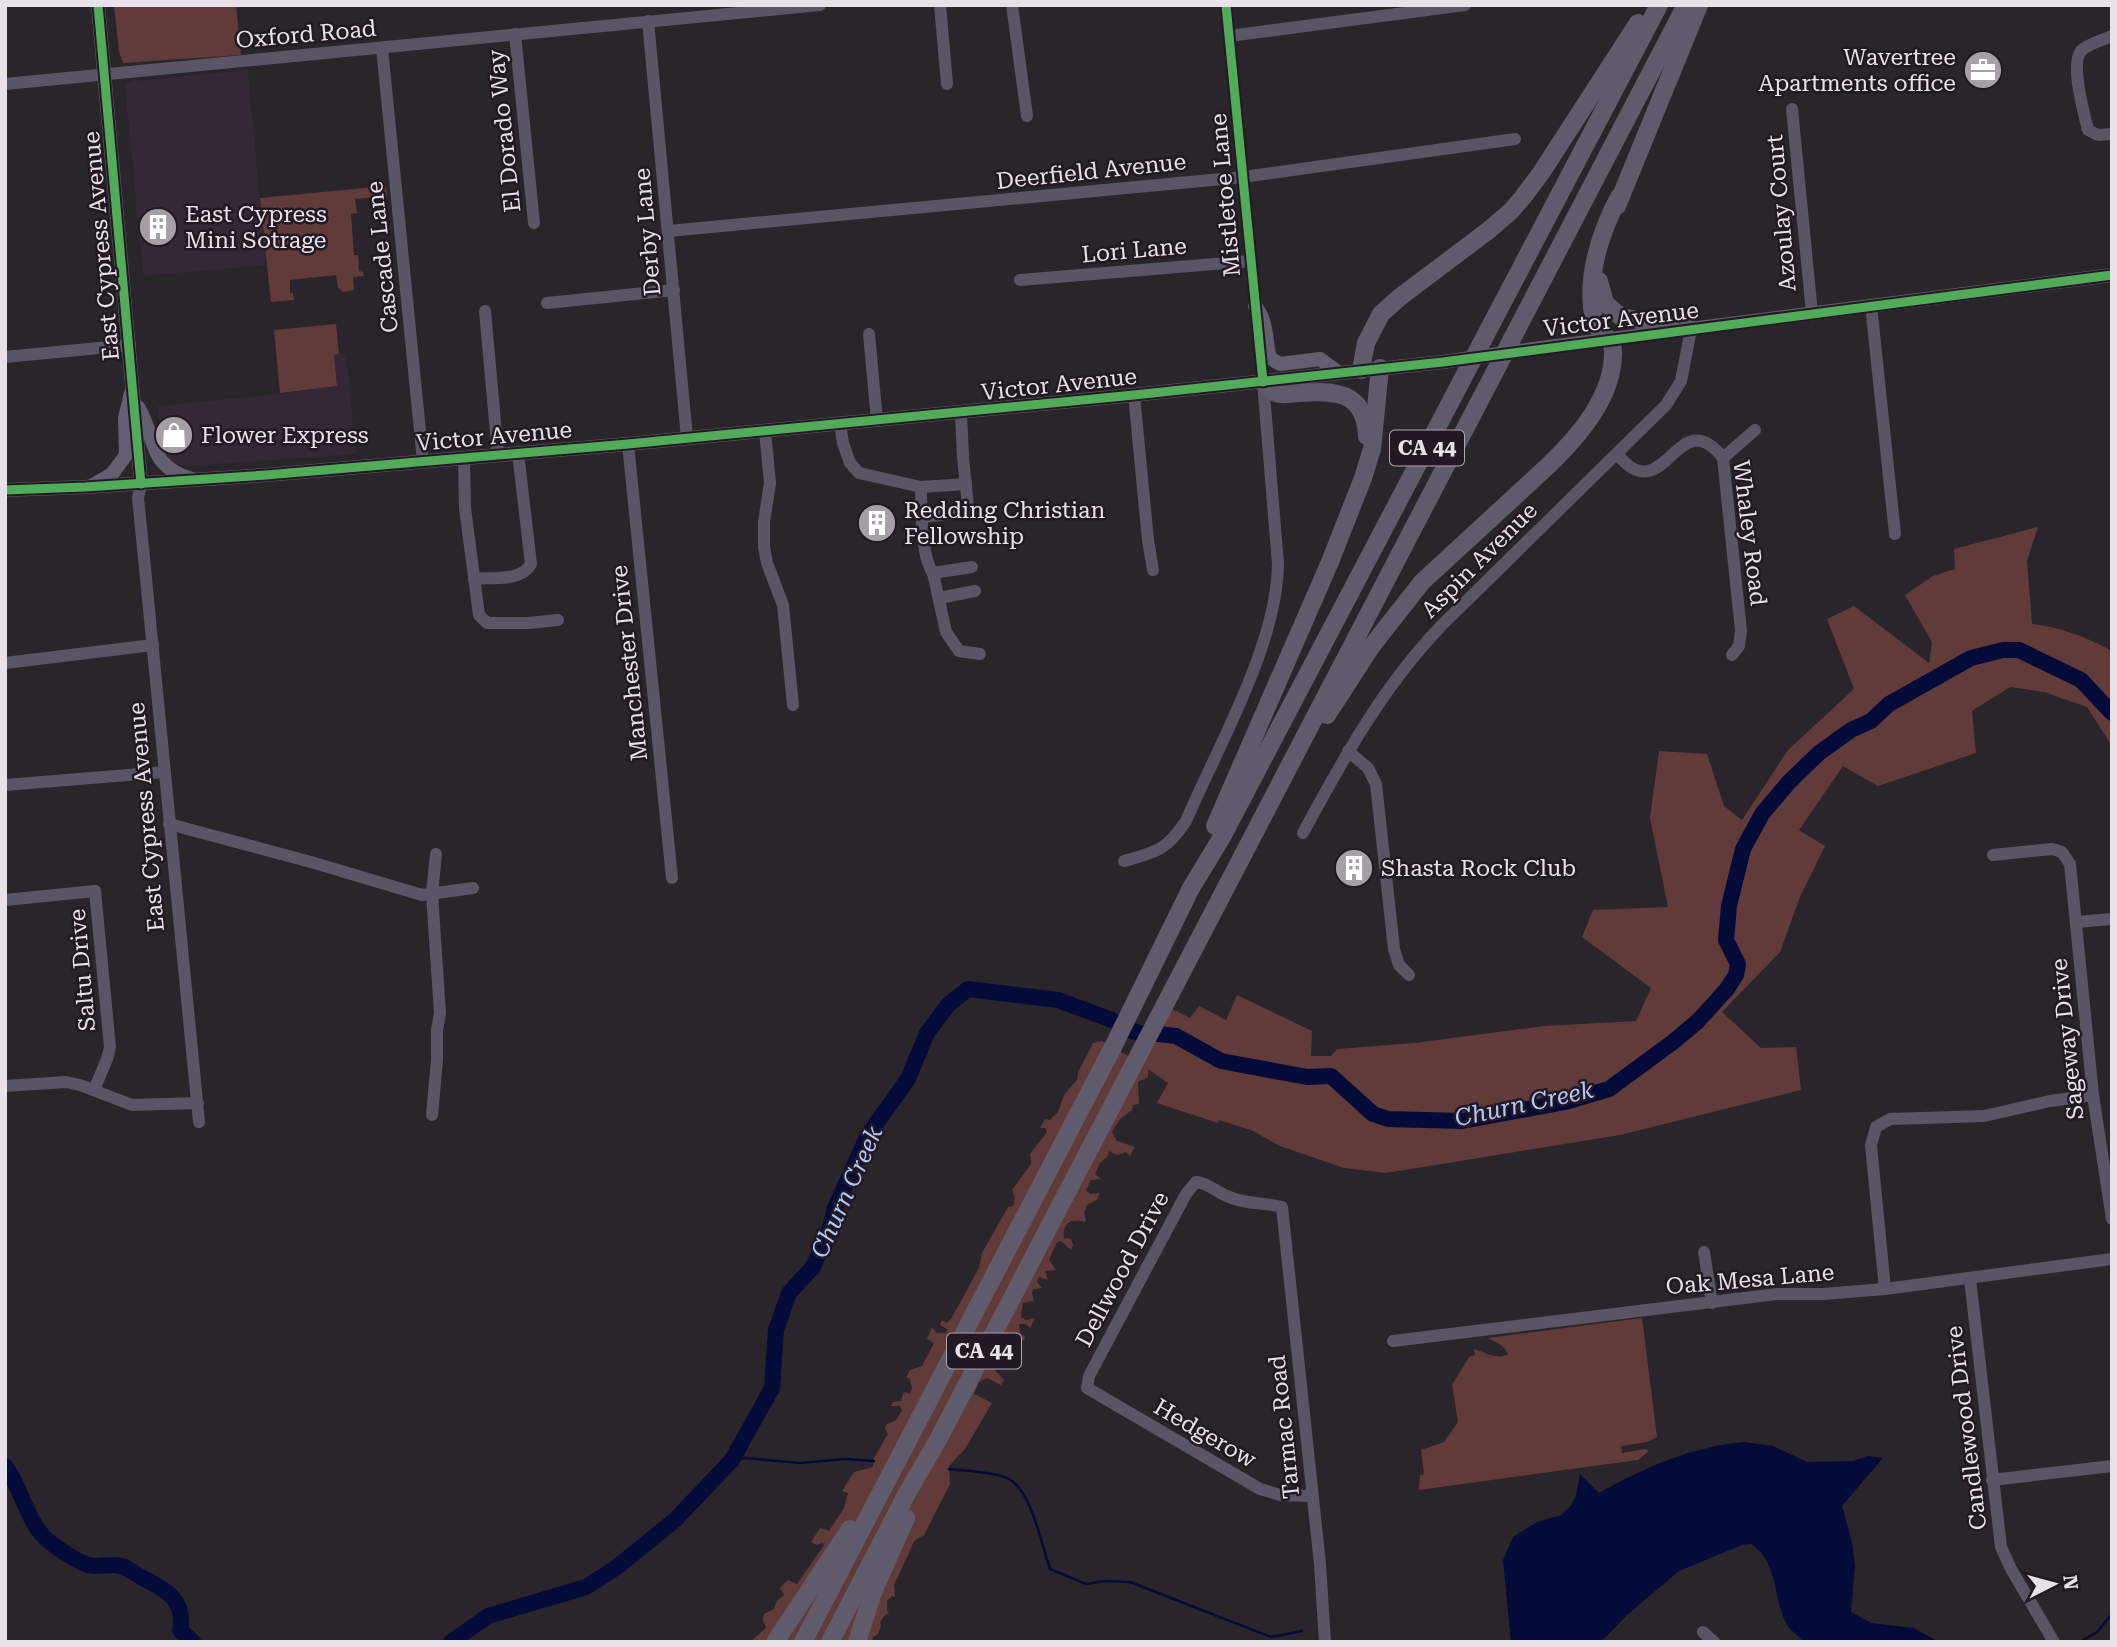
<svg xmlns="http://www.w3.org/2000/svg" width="2117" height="1647" font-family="'Roboto Serif',serif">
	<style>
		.built { fill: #342736 }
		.green { fill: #603b3a }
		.water { fill: #040b39 }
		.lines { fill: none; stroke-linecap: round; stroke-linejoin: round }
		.stream { stroke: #040b39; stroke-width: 2.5 }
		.river { stroke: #040b39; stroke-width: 16 }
		.minor { stroke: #595564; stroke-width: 12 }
		.major { stroke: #635e70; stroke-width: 14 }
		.highway { stroke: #605b6b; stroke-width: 18 }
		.major-bridge { stroke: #635e70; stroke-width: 14 }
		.cycleway-casing { stroke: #231924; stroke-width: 13 }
		.cycleway { stroke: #51ab58; stroke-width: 9 }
		.labels { text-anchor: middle; stroke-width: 5; stroke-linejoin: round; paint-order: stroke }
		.shield { fill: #231924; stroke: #aea5ae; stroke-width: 2 }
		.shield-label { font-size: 21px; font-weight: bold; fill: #e9e1e9 }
		.street-label { font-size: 23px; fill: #e9e1e9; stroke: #231924 }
		.poi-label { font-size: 23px; fill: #e9e1e9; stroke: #231924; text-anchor: start }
		.water-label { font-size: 24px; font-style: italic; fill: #aecafb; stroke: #231924 }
	</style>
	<rect width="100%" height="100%" fill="#2a252a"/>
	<g class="built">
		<polygon points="248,70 266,265 143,276 125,86 133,81"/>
		<polygon points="346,353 356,454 187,466 176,463 167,457 162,447 158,406 279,394 337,386 334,354"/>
	</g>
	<g class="green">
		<polygon points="114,5 236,5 241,55 123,63 119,52"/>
		<polygon points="386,186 387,196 355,199 357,213 351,214 354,255 358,255 359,271 363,272 364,276 353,277 354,290 343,292 338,288 336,275 290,280 290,293 293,293 294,300 271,302 260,198"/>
		<polygon points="336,324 339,354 334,355 337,386 280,393 274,330"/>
		<path d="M2038 527 2027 561 2032 624C2061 627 2086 637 2112 651V746L2087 707 2044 692 2010 687 1972 711 1976 753 1878 786 1843 766 1799 830 1825 846 1800 897 1780 952 1722 1012 1761 1048 1796 1047 1801 1090 1620 1135 1386 1173 1344 1168 1280 1146 1251 1130 1219 1120 1218 1123 1157 1103 1168 1083 1148 1069V1077L1138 1082 1139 1104 1133 1105 1132 1110 1120 1119 1112 1132 1117 1141 1135 1147 1130 1156 1126 1152 1117 1155 1109 1151 1108 1156 1100 1163 1095 1174 1101 1179 1091 1180 1086 1190 1090 1194 1100 1193 1097 1200 1087 1205 1084 1213 1086 1220 1085 1222C1072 1218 1062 1222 1064 1238L1071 1239 1073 1245 1071 1250 1061 1241 1057 1242 1049 1260 1056 1270 1045 1271 1048 1280 1039 1277 1037 1282 1042 1288 1033 1289 1032 1293 1034 1301 1023 1303 1021 1317 1026 1320 1035 1318 1030 1328 1026 1324H1019L1020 1333 1025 1337 1024 1341 1011 1332 1005 1336V1340L1008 1342 1001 1349 999 1354 1012 1364 1009 1369 994 1365 993 1368 1004 1380 1001 1385 987 1378 979 1382 974 1394 992 1403 965 1449 949 1466 950 1484 924 1535 914 1541 908 1555 894 1585 895 1597 892 1596 887 1601V1611L889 1613 884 1616 880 1622 881 1626 878 1634 873 1637 872 1642H750L766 1628 763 1620 764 1614 774 1609 777 1600 784 1595 780 1588 788 1580 797 1584 824 1545 822 1543 817 1545 811 1542 820 1528 829 1531 844 1508 848 1493 842 1491 854 1472 873 1467 874 1458 888 1434 885 1428 887 1424 895 1421 902 1411 900 1406H891L893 1402 901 1401 904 1392 910 1394 912 1388 910 1379 906 1377 910 1370 922 1366 934 1343 927 1339 932 1327 937 1333H946L947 1329 940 1325 942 1320 947 1323 951 1319 979 1268 982 1253 1008 1207 1013 1206 1015 1198 1012 1190 1031 1164 1030 1154 1047 1132 1045 1128H1040L1045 1119 1050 1120 1058 1112 1064 1095 1077 1080 1078 1072 1093 1043 1102 1041 1142 1064 1172 1009 1190 1018 1199 1006 1226 1020 1237 995 1312 1031 1311 1056H1331L1337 1049 1415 1043 1544 1026 1636 1021 1651 988 1582 937 1593 910 1668 907 1650 818 1659 751 1707 754 1724 806 1742 820 1788 750 1854 689 1827 619 1854 606 1929 663 1932 642 1905 595 1933 576 1955 569 1954 549Z"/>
		<path d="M1642 1318 1657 1437 1647 1442 1621 1446 1622 1453 1645 1449 1649 1451 1638 1460 1419 1490 1420 1475 1424 1474 1421 1450 1444 1442 1458 1422 1452 1385 1469 1357 1475 1355 1474 1349C1485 1352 1497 1361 1508 1354 1503 1343 1497 1344 1488 1338Z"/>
	</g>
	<path class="water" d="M1744 1442 1773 1446 1807 1462 1853 1461 1868 1456 1883 1458 1842 1506 1852 1542 1855 1566 1851 1612 1871 1623 1914 1628 1939 1642H1804C1798 1636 1788 1628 1785 1621 1773 1594 1778 1562 1751 1544L1742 1545 1679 1571 1627 1615 1607 1636 1599 1642H1511L1503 1560 1513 1537 1537 1522 1561 1515 1570 1507 1576 1495 1580 1474 1599 1493C1645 1467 1691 1447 1744 1442Z"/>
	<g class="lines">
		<g class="stream">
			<polyline points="732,1460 744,1458 800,1463 845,1459 874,1461"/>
			<path d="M949 1469C965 1471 996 1472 1009 1479 1031 1490 1042 1546 1050 1569L1086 1584 1106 1581 1130 1582 1271 1637 1302 1631"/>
			<polyline points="2080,1642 2097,1632 2112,1614"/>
		</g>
		<g class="river">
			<polyline points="1129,1030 1140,1033"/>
			<polyline points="1158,1034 1176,1036 1221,1061 1307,1077 1331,1076 1373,1114 1388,1119 1462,1121 1565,1102 1609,1089 1673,1042 1698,1021 1727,989 1736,975 1738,964 1726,940 1729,906 1743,849 1762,814 1789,782 1819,753 1851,730 1871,721 1889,704 1971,658 2003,650 2019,650 2081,680 2112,713"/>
			<path d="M5 1466C23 1489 27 1526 51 1543 61 1551 77 1561 88 1565 99 1568 110 1563 121 1566 127 1567 134 1573 139 1576 164 1589 186 1598 180 1630L193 1642"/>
			<polyline points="451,1642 488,1616 586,1587 617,1567 675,1520 732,1460 772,1388 776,1330 789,1293 813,1267 829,1231 835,1208 868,1135 908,1079 927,1033 949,1004 968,989 1058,1000 1112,1020"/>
		</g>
		<g class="minor">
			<polyline points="940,5 947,84"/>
			<polyline points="1012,5 1027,116"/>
			<polyline points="648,21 687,438"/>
			<polyline points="515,34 534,223"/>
			<polyline points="1229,36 1465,5"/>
			<path d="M2112 36C2103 40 2087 44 2081 51 2070 65 2084 113 2088 130L2098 135 2112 134"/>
			<polyline points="382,48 423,461"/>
			<polyline points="5,84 820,5"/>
			<polyline points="1792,109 1812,313"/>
			<polyline points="669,231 1243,177 1515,139"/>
			<polyline points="1020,280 1251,261"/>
			<polyline points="547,303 674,290"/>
			<polyline points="1871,305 1895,534"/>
			<polyline points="485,311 498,455"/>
			<polyline points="869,334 877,421"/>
			<polyline points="5,357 130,345"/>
			<polyline points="1134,395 1148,540 1153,570"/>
			<polyline points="840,424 843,443 850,463 859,473 921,487 966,484"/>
			<polyline points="765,431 770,483 764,522 764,547 767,563 783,605 793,705"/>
			<polyline points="628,444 672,878"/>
			<path d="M1617 454C1665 513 1677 399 1723 458L1741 631 1739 646 1732 655"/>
			<polyline points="464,458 465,508 479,615 487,623 529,623 558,620"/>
			<polyline points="1723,458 1755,430"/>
			<polyline points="141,484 138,498 144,558 199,1122"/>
			<path d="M921 487C921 508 921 557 933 573L946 632 959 651 980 654"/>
			<polyline points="922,517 966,512 968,506 963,457 961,413"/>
			<polyline points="933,573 972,567"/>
			<path d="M474 579C492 577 521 582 531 564L518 453"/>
			<polyline points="939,598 975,591"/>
			<polyline points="5,663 153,645"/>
			<polyline points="1348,751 1368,768 1376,784 1394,949 1399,965 1409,975"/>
			<polyline points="5,785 165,772"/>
			<polyline points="169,824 311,862 422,895 473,888"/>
			<path d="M1303 833C1343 759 1383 686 1442 625L1666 405 1681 381 1691 329"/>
			<polyline points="1993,855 2052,849 2062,852 2070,864 2093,1095 2112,1219"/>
			<path d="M1124 861C1156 852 1167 850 1186 821 1218 746 1277 645 1278 564L1263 382 1226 5"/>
			<polyline points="5,900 95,891 110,1047 107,1059 94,1090"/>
			<polyline points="2076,922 2112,919"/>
			<polyline points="5,1086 66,1082 80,1085 132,1105 198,1103"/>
			<polyline points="432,1115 437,1060 437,1030 440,1013 432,894 436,854"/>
			<polyline points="1704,1252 1712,1303"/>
			<polyline points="1970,1279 2001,1547 2011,1569 2054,1642"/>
			<polyline points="1885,1289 1871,1145 1876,1127 1890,1119 1984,1116 2050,1101 2093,1095"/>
			<polyline points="1393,1341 1777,1294 1823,1294 1885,1289 2112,1259"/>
			<polyline points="1992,1480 2112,1466"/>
			<path d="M1312 1496 1280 1495 1260 1489 1087 1388 1089 1376 1186 1194 1196 1182C1208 1183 1217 1192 1227 1196 1246 1205 1263 1202 1282 1207L1320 1564 1325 1642"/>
			<polyline points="1703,1632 1714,1642"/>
		</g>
		<g class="major">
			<polyline points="98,5 141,484"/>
			<path d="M1255 306C1268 321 1265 340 1270 358L1280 364 1320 359 1339 373"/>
			<polyline points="1541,348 2112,275"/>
			<path d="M138 407C158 440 146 465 192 479"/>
			<polyline points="93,485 112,474 126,455 125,418 131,393"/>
			<polyline points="5,490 85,487 266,475 628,444 1134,395 1443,362"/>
		</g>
		<g class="highway">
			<polyline points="1617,206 1699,5"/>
			<polyline points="1599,281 1605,303 1621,317 1691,329"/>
			<polyline points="1361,370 1366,343 1381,314 1400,297 1489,230 1511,211 1523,197 1541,173 1638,23"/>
			<path d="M1263 382C1267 385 1271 391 1276 393 1282 396 1292 393 1299 393 1335 390 1365 391 1367 436"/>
			<path d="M1327 715 1371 647 1422 582 1549 465C1579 436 1614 396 1613 351 1613 337 1597 333 1594 320 1585 279 1600 233 1619 197"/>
			<polyline points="1215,826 1330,562 1363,478 1372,449 1380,368"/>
			<polyline points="775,1642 850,1529"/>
			<polyline points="803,1642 1113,1047 1191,888 1222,837 1659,5"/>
			<polyline points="830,1642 906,1495 939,1438 1686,5"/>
			<polyline points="857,1642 873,1592 906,1518"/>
		</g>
		<polyline class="major-bridge" points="1443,362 1541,348"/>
		<g class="cycleway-casing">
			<g id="cycleway">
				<polyline points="98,5 141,484"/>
				<polyline points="1226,5 1263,382"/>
				<polyline points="5,490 85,487 266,475 628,444 1134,395 1443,362 2112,275"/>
			</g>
		</g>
		<use href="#cycleway" class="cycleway"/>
	</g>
	<defs>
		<g id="office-disc" transform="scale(2.0125)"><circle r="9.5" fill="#a69fa6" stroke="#231924"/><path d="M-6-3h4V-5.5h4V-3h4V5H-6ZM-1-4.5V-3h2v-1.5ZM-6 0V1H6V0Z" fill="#fff"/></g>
		<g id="building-disc" transform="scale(2.0125)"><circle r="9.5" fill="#a69fa6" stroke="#231924"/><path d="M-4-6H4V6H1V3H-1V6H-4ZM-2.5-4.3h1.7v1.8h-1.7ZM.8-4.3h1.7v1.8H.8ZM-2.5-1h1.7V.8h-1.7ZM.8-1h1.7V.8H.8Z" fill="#fff"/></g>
		<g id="shop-disc" transform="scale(2.0125)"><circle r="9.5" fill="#a69fa6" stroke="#231924"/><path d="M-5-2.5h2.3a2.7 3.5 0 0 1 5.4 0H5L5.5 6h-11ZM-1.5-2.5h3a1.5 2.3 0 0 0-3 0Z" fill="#fff"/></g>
	</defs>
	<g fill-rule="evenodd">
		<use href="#office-disc" x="1983" y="70"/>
		<use href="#building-disc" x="158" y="227"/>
		<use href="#shop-disc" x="174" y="435"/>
		<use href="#building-disc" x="877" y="523"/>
		<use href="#building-disc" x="1354" y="868"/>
	</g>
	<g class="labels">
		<g class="shield">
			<rect x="1390" y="430.5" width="74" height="35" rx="5"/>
			<rect x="947" y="1333.5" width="74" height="35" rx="5"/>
		</g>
		<g class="shield-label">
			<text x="1427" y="455">CA 44</text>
			<text x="984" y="1358">CA 44</text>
		</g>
		<g class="street-label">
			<text transform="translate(306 34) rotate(-5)" y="8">Oxford Road</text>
			<text transform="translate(504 131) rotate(-96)" y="8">El Dorado Way</text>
			<text transform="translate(1091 171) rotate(-6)" y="8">Deerfield Avenue</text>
			<text transform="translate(1225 195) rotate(-95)" y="8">Mistletoe Lane</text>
			<text transform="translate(1781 213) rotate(-95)" y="8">Azoulay Court</text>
			<text transform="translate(647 232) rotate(-95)" y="8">Derby Lane</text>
			<text transform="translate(101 246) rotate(-95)" y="8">East Cypress Avenue</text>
			<text transform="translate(1134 250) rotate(-5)" y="8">Lori Lane</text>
			<text transform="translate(382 257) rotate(-96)" y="8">Cascade Lane</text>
			<text transform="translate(1621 319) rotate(-7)" y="8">Victor Avenue</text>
			<text transform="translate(1059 384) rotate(-6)" y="8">Victor Avenue</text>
			<text transform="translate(494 436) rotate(-5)" y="8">Victor Avenue</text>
			<text transform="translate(1750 533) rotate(83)" y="8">Whaley Road</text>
			<text transform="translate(1479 560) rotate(-45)" y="8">Aspin Avenue</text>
			<text transform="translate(629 663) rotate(-96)" y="8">Manchester Drive</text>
			<text transform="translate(146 817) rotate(-95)" y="8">East Cypress Avenue</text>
			<text transform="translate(82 970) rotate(-95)" y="8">Saltu Drive</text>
			<text transform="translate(2067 1039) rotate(-96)" y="8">Sageway Drive</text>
			<text transform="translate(1122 1269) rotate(-62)" y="8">Dellwood Drive</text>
			<text transform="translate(1750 1279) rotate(-5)" y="8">Oak Mesa Lane</text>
			<text transform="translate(1284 1427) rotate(-96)" y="8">Tarmac Road</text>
			<text transform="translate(1966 1428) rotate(-97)" y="8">Candlewood Drive</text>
			<text transform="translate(1205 1433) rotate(30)" y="8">Hedgerow</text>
		</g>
		<g class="poi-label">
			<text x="1956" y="65" text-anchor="end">Wavertree<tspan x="1956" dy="26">Apartments office</tspan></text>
			<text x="185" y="222">East Cypress<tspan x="185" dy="26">Mini Sotrage</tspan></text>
			<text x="201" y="443">Flower Express</text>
			<text x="904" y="518">Redding Christian<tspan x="904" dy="26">Fellowship</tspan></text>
			<text x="1381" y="876">Shasta Rock Club</text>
		</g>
		<g class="water-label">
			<text transform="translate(1524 1104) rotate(-12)" y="8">Churn Creek</text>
			<text transform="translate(847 1192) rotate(-66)" y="8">Churn Creek</text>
		</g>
	</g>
	<rect width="2117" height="1647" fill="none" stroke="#e9e1e9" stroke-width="14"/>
	<g transform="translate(2054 1584) rotate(84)" stroke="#231924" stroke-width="5" paint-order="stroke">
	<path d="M0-5L12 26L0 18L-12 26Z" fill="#e9e1e9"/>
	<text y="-10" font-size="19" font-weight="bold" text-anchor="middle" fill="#e9e1e9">N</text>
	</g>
</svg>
